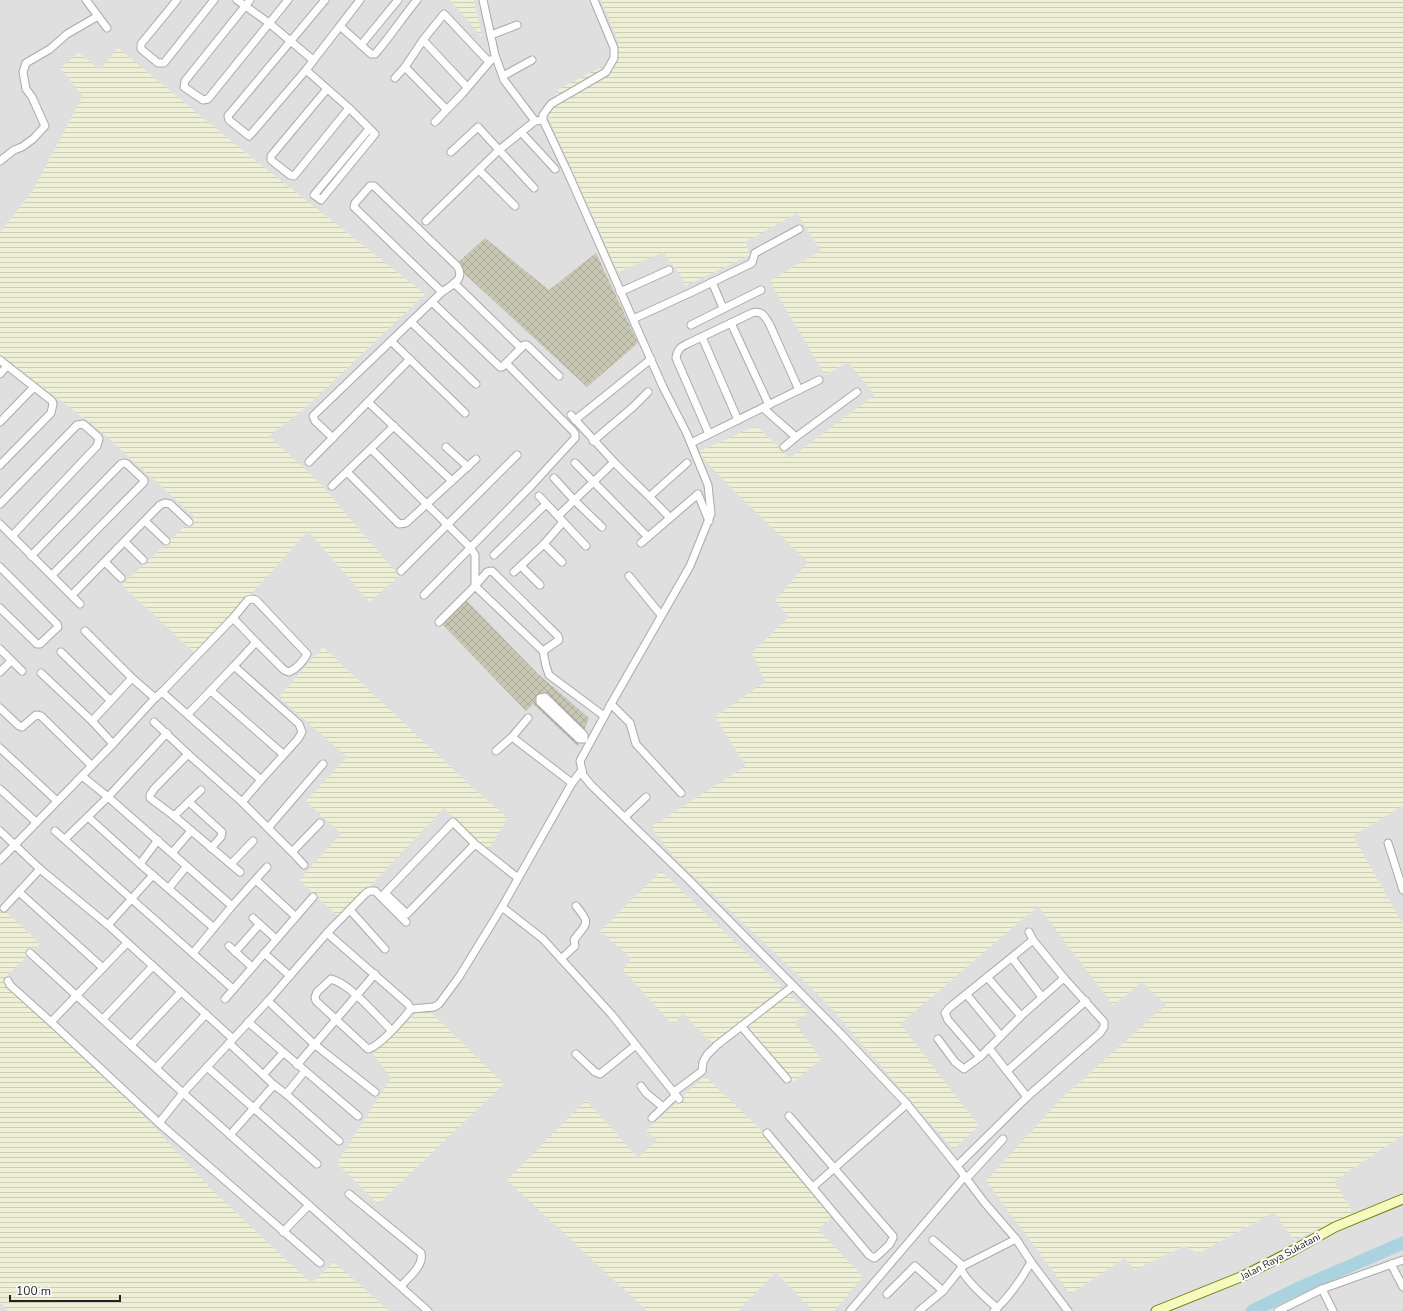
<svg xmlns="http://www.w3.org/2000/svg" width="1403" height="1311" font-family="'Nunito Sans',sans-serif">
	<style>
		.residential { fill: #e0dfdf }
		.construction { fill: url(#construction-cross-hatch) }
		.farmland { fill: url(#farmland-rules) }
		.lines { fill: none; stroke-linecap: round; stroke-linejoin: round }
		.river { stroke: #aad3df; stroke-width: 13 }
		.street-casing { stroke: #a9a9a9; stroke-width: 9 }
		.secondary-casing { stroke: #707d05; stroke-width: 11 }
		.street { stroke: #fff; stroke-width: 7 }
		.secondary { stroke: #f7fabf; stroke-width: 9 }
		.labels { text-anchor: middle; stroke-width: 4; stroke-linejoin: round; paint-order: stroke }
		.street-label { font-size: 10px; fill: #222; stroke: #fff }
	</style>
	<defs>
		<pattern id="construction-cross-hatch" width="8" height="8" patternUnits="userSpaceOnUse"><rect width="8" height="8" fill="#c7c7b4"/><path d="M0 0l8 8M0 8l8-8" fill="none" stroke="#abab9a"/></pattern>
		<pattern id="farmland-rules" width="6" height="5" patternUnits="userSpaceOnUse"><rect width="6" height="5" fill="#eef0d5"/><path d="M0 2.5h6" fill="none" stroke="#ccceb7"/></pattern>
	</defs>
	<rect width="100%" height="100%" fill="#f2efe9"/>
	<rect class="residential" x="0" y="0" width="1403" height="1311"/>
	<g class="construction">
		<polygon points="485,238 549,290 596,253 638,343 587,387 455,265"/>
		<polygon points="463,597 538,674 589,718 578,746 533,704 526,711 440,622"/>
	</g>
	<g class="farmland">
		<polygon points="450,0 474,0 482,37"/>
		<polygon points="601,0 1403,0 1403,805 1353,836 1403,924 1403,1135 1334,1181 1353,1213 1294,1240 1274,1212 1199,1253 1184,1246 1134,1270 1125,1258 1070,1294 986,1181 1061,1099 1166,1005 1142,982 1113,1005 1038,906 900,1024 979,1126 953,1149 823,999 674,857 651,827 746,766 715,717 765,682 752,653 789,617 775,601 808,562 724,481 698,452 756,426 790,458 875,395 848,362 825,375 773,287 771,280 821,251 797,213 745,242 750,255 685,286 681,276 663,252 618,272 546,112 559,89 607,64 619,43"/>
		<polygon points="118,48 241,149 425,294 305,408 269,436 318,481 399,576 370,602 308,531 219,630 195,653 122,585 195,517 96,427 0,355 0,232 32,192 83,96 60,68 79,53 100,70"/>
		<polygon points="323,647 473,788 508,818 488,850 444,808 371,885 341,919 299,880 341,834 306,801 347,757 279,697"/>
		<polygon points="661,871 809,1013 794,1022 821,1059 794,1082 747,1026 719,1050 683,1013 673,1025 623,970 631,958 600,931"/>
		<polygon points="0,906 40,944 2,980 144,1116 212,1190 311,1283 334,1262 389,1311 8,1311 0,1302"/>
		<polygon points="424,1006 504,1084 378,1204 337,1163 391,1078 373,1054"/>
		<polygon points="705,1076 757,1126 834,1216 818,1229 863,1277 834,1311 813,1311 776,1272 738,1311 647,1311 507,1180 586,1100 638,1158 657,1140 646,1131"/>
	</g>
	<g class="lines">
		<polyline class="river" points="1252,1311 1297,1289 1403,1243"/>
		<g class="street-casing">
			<g id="street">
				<polyline points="86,0 107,28"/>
				<polyline points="177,0 141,44 141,49 158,63 164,63 214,0"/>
				<polyline points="237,0 269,23 313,60"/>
				<polyline points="250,0 185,81 184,87 203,100 208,99 288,0"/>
				<polyline points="325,0 228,116 229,120 249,136 252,133 306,70 360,0"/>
				<polyline points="483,0 495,55 504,80 535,121"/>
				<polyline points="594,0 614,48 614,58 606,72 551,104 543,115 543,120 568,173 663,387 687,434 708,485 711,514 690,566 611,704 580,761 583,775 591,785 689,880 841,1034 907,1104 957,1166 984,1202 1016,1239 1031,1262 1068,1311"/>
				<polyline points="340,26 361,45 398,0"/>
				<polyline points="491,35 517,25"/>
				<polyline points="423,40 467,87"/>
				<path d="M361 45 371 54H375C390 37 402 18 417 0"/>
				<polyline points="405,67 446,109"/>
				<polyline points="306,70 349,108 294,176 290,175 271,160 271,156 327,89"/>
				<polyline points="503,76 532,60"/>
				<polyline points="395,78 405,67 423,40 444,14 489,62"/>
				<polyline points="349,108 375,134 321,200 314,195 369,129"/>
				<polyline points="435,122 462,94 491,60"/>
				<polyline points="521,132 555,169"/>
				<polyline points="451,152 478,127 534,188"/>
				<polyline points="0,161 14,150 22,147 33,139 45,126 32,97 26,89 23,72 26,63 50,49 67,34 98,16"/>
				<polyline points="479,170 515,206"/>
				<polyline points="426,221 499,150 535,121 543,120"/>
				<polyline points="712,282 723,308"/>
				<polyline points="454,283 521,348"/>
				<polyline points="620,292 669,270"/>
				<polyline points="432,302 500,367 502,367 524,345 527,345 559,376"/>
				<polyline points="633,319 692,292 752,263 755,253 799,229"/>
				<polyline points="411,322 476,384"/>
				<polyline points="731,323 769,405"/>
				<polyline points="691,325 761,290"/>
				<polyline points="702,337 738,420"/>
				<polyline points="391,341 465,413"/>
				<polyline points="0,360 52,401 53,404 51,413 0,465"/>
				<polyline points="0,374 7,366"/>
				<polyline points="368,402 452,481"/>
				<polyline points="763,408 796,437 857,392"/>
				<polyline points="575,420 651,359"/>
				<polyline points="0,422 34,387"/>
				<path d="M709 434 676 358C677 349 682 346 689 343L752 313C762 310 764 316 769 323L799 390"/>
				<path d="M333 438 315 421 313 416 316 413 442 292C452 285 466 279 457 266L374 186H370L355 203 354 207 442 292"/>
				<polyline points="593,441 633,407 648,392"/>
				<polyline points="691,443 819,380"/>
				<polyline points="446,447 468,467"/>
				<polyline points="784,447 796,437"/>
				<polyline points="371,449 470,547 475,555 475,586 543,651 546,666 549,675 604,716"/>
				<polyline points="309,462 410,359"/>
				<path d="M614 462C632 481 652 498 670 518"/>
				<polyline points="575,463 648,537"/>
				<polyline points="347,472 399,524 406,523 476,459"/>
				<polyline points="554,478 574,500 602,527"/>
				<polyline points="332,486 394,426"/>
				<polyline points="539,496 586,546"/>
				<polyline points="650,496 687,463"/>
				<polyline points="0,504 77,425 83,424 98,437 99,439 97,446 12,536"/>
				<polyline points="558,516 614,462 571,415"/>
				<polyline points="145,521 166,541"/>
				<polyline points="0,524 80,604"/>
				<polyline points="125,542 143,560"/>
				<polyline points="641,543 698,494 709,521"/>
				<polyline points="544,544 562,562"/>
				<polyline points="494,555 546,504"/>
				<polyline points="31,556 121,464 125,463 128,465 144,480 144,482 52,575"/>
				<polyline points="105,562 121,578"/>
				<polyline points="521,566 540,585"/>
				<polyline points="0,567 57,624 58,627 40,644 37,644 0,608"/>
				<polyline points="401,571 517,455"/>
				<polyline points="514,572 544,544 563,522"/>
				<polyline points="629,576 661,615"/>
				<polyline points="72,595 160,505 165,503 170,504 189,522"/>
				<polyline points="424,595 532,485 575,438 575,434 573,431 506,363"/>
				<path d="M233 618 248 600 252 599 256 600 307 654C304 661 296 669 289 672L284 670 256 642"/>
				<polyline points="439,622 475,586 487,572 492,571 558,636 559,640 543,651"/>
				<polyline points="85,631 132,678 92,721"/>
				<polyline points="0,649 22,671"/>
				<polyline points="61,652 110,700"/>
				<polyline points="0,672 11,661"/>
				<polyline points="41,673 92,721 113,744"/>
				<polyline points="132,678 155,698"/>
				<polyline points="211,691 283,754"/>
				<polyline points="162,692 233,618 256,642 234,666"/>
				<polygon points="545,697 584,735 584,739 579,739 540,702 540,698"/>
				<polyline points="611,704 630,723 636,744 681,793"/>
				<polyline points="0,708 19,726 22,727 36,715 41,716 91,765"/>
				<polyline points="188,714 234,666 299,724 302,732 298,739 261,780"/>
				<polyline points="154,722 188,754 242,802 292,852"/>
				<polyline points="512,737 572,783"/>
				<polyline points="0,748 57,801"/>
				<polyline points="496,751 512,737 528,718"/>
				<polyline points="188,754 154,789 150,795 150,798 174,816 240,872"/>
				<polyline points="82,776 108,797 232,906 193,953"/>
				<polyline points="0,789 36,822"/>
				<polyline points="189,802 222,832 221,837 211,848"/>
				<polyline points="174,816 201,790"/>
				<polyline points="88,817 140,864 214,928"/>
				<polyline points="625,817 646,797"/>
				<polyline points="268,828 323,764"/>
				<polyline points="0,831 40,869 108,925 233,1039"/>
				<polyline points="55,831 233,989"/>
				<polyline points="65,839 108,797 167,733"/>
				<polyline points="1388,843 1403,890"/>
				<polyline points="475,844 407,914 385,893 453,822 475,844 518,878"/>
				<polyline points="172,853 191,831"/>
				<polyline points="0,860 113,744 155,698 162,692 261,780 242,802"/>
				<polyline points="140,864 158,840"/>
				<polyline points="231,864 253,841"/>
				<polyline points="304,865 292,852 320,823"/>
				<polyline points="256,880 295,916"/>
				<polyline points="169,888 186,867"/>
				<polyline points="19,892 103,968"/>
				<polyline points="232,906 267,867"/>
				<polyline points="502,907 543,939 583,983 612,1015 679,1099"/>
				<polyline points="4,908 40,869"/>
				<polyline points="350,910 385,949"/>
				<polyline points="253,918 276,939"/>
				<polyline points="108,925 153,875"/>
				<polyline points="1029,932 1033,940 1064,978"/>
				<polyline points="327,933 408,1004 411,1009"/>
				<polyline points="229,946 252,967"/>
				<polyline points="235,952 259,925"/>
				<polyline points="30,953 183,1093 428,1311"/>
				<polyline points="264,953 290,976"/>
				<polyline points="1012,958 1042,997"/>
				<path d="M561 959 575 946 574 940C586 923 592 925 576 906"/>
				<polyline points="987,977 1021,1016"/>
				<polyline points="8,981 10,985 51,1022 159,1123 320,1263"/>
				<polyline points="967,995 1001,1036"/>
				<polyline points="225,999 313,897"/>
				<polyline points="268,1001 314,1044 375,1092"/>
				<polyline points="103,1019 153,966"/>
				<polyline points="51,1022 127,943"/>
				<polyline points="248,1022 358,1116"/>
				<polyline points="741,1026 787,1079"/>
				<path d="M391 1030C377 1016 349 983 331 979L317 992 315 997 316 1001 368 1049C380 1046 402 1020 411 1009L434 1007 439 1004 459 977 502 907 572 783 582 770"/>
				<polyline points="938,1039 955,1062 964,1069 980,1057"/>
				<polyline points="229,1043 274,1085 286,1094 339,1141"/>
				<polyline points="131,1045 181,992"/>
				<polyline points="576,1054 595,1072 600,1074 636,1045"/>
				<polyline points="297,1065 375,974"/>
				<polyline points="207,1067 317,1164"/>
				<polyline points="156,1068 206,1014"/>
				<polyline points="1007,1071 1086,1001"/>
				<polyline points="264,1074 283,1053"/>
				<polyline points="641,1086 646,1093 663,1107"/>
				<polyline points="674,1092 702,1071 703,1062 707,1055 717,1045 793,986"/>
				<polyline points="286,1094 305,1071"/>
				<polyline points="1027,1097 1100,1033 1104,1027 1104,1022 1064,978 1021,1016 980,1057 948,1020 945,1013 949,1008 1033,940"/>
				<polyline points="652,1118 676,1095"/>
				<polyline points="159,1123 183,1093 268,1001 327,933 366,893 370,891 375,891 406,922"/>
				<polyline points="767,1133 869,1255 874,1258 876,1257 889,1245 893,1238 893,1236 789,1116"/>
				<polyline points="230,1135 274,1085"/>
				<polyline points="957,1166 1027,1097 989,1048"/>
				<polyline points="966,1179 1003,1139"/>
				<polyline points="813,1187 907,1104"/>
				<path d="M349 1194 421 1253C424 1266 409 1277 401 1286"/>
				<polyline points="283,1232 309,1205"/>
				<polyline points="933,1240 963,1266"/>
				<polyline points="1391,1264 1403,1287"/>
				<path d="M961 1268C963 1278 989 1301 997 1308"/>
				<polyline points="1322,1289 1333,1311"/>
				<polyline points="887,1294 915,1266 943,1291"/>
				<polyline points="850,1311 965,1176"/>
				<polyline points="919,1311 943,1291 963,1266 1016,1239"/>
				<path d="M994 1311C1009 1297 1021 1280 1031 1262"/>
				<polyline points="1278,1311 1322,1289 1403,1260"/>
			</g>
		</g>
		<g class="secondary-casing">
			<polyline id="secondary" points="1156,1311 1243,1276 1294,1250 1335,1227 1403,1199"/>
		</g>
		<use href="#street" class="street"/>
		<use href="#secondary" class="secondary"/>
	</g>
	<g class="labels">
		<g class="street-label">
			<text transform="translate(1280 1256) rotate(-28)" y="4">Jalan Raya Sukatani</text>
		</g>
	</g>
	<path d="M10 1295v6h110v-6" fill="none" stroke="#222222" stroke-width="2"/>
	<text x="16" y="1295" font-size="12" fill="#222222" stroke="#ffffff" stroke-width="3" paint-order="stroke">100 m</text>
</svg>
